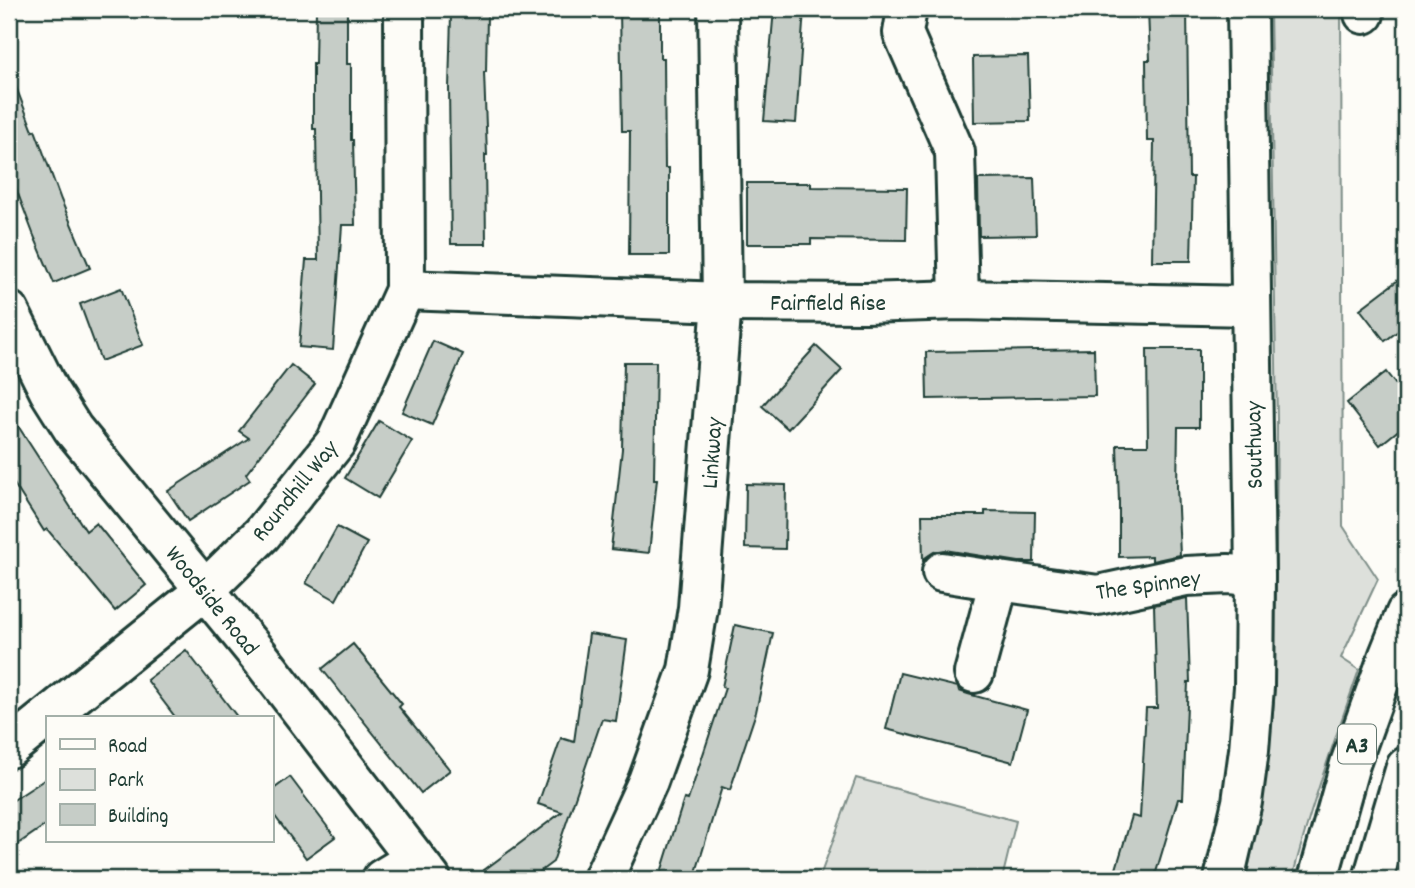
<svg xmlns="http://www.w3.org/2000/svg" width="1415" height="888" font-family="Dekko,sans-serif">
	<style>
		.green { fill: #dde0db; stroke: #7e8e88; stroke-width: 2 }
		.building { fill: #c6cdc7; stroke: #1f3d34; stroke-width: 2 }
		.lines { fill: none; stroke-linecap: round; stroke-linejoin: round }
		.minor-casing { stroke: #1f3d34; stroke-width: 44 }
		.highway-casing { stroke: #1f3d34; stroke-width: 44 }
		.minor { stroke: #fdfcf7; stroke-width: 38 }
		.highway { stroke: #fdfcf7; stroke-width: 38 }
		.labels { text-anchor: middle; stroke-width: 5; stroke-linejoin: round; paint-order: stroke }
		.shield { fill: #fdfcf7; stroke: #62766e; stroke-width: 2 }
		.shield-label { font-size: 23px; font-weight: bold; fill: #1f3d34 }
		.street-label { font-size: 24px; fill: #1f3d34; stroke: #fdfcf7 }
	</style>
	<rect width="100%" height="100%" fill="#fdfcf7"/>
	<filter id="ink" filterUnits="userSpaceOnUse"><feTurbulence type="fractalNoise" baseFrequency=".0143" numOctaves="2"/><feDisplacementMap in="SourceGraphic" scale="14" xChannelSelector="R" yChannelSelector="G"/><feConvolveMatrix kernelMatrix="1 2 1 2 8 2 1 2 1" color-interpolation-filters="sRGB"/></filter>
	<g filter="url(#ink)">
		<g class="green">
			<path d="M1270 9H1341L1343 526 1378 579 1341 658 1359 670C1335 739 1310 808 1292 879H1246C1260 816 1271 751 1275 686L1277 422Z"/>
			<polygon points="856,778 1016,821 1002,879 819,879"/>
		</g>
		<g class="building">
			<polygon points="316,9 347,9 347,64 351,64 351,140 353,140 355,225 342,225 333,350 299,347 306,260 318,260 316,129 313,129 313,64 315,64"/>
			<polygon points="620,9 660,9 660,58 664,58 665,168 669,168 669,255 629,255 630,131 622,131"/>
			<polygon points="774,9 804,9 796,123 764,121"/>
			<polygon points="1148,9 1187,9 1189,177 1193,177 1191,261 1152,261 1154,141 1147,141 1146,60 1150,60"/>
			<polygon points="451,15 487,15 486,72 484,72 487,155 485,155 486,244 451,244 449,88"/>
			<polygon points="1028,56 1030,121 974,122 973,57"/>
			<polygon points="11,74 33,131 35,130 61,200 90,268 54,283 34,236 9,170 9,75"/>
			<polygon points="1034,178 1036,235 979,236 978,179"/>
			<polygon points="747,183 811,183 811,187 907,188 906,240 811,239 811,244 747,244"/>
			<polygon points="1406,274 1406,325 1385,341 1360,309"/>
			<polygon points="121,288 143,345 101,361 80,304"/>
			<polygon points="433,341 463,354 432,425 402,412"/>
			<polygon points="816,346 842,370 788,429 762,406"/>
			<polygon points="1094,349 1095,396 927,399 926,352"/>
			<polygon points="1147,349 1199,349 1199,427 1178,427 1177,487 1180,555 1152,561 1152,556 1119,557 1119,502 1117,445 1148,445"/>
			<polygon points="624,362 656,362 654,479 657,479 649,553 611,549 622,449"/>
			<polygon points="291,365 315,384 246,474 250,480 188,521 168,491 249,438 239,431"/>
			<polygon points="1386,372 1406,398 1406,424 1380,445 1347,403"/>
			<polygon points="9,412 86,531 96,523 146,585 115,611 47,529 44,531 9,476"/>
			<polygon points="379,421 412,441 378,498 345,478"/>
			<polygon points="746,484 786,485 785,549 745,548"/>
			<polygon points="985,511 1035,512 1034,562 1019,562 945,550 934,552 925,558 923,562 922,515 985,515"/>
			<polygon points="337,527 367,543 336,600 306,583"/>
			<polygon points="1187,598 1190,682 1188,682 1183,799 1178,799 1154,879 1113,879 1132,816 1140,818 1146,708 1157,708 1154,605"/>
			<polygon points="735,625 773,633 756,712 730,790 722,787 694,879 659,879 684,799 688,800 725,688 722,687"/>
			<polygon points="589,634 627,640 616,721 602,719 553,862 530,879 472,879 562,812 538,804 561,738 574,742"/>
			<polygon points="353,644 402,704 399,707 450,770 421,793 322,669"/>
			<polygon points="186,650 238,718 176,718 147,680"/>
			<polygon points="900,673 958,687 959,691 968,694 1027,710 1013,762 886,729"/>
			<polygon points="290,777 335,837 306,858 271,811 271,791"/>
			<polygon points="47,778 47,824 9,850 9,803"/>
		</g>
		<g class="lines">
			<g class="minor-casing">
				<g id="minor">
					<polyline points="907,9 903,33 955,152 959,300"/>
					<polyline points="1364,9 1364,14"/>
					<polyline points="405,290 722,302 865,303 959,300 1251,306"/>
					<polyline points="9,311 49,391 73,429 259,656 431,879"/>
					<polyline points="942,572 999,581"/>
					<polyline points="974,673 999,581 1098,595 1186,576 1228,574 1255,576"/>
					<polyline points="9,748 205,590 262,534 336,442 405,290 404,9"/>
					<polyline points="382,879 415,859"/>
					<polyline points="603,879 648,781 688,670 698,608 722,302 718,9"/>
					<polyline points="1224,879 1242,802 1249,750 1254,687 1255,576 1247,9"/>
				</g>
			</g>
			<g class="highway-casing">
				<g id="highway">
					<polyline points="1318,879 1350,764 1389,655 1406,613"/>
					<polyline points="1373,879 1406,767"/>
				</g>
			</g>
			<use href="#minor" class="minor"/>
			<use href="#highway" class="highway"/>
		</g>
	</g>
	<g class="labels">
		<rect class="shield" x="1338" y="724.5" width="38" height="39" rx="5"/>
		<g class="shield-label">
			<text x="1357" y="752">A3</text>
		</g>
		<g class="street-label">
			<text x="828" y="310">Fairfield Rise</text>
			<text transform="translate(1253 445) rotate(-91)" y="8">Southway</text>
			<text transform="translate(711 453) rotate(-86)" y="8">Linkway</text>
			<text transform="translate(294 490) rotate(-51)" y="8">Roundhill Way</text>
			<text transform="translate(1148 584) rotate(-8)" y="8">The Spinney</text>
			<text transform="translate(213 600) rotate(51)" y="8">Woodside Road</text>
		</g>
	</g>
	<rect width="1415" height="888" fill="none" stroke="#fdfcf7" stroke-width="35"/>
	<rect x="18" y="18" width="1380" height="853" fill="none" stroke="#1f3d34" stroke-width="2.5" filter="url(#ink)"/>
	<rect x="46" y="716" width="228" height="126" fill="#fdfcf7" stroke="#a4b0a9" stroke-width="2"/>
	<rect x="60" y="739" width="35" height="10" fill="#fdfcf7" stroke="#a4b0a9" stroke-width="2"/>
	<text x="108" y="752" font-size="21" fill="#1f3d34">Road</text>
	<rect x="60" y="769" width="35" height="21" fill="#dde0db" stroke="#a4b0a9" stroke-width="2"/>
	<text x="108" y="786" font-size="21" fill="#1f3d34">Park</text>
	<rect x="60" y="804" width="35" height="21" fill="#c6cdc7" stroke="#a4b0a9" stroke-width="2"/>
	<text x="108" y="822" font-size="21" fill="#1f3d34">Building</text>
</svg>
